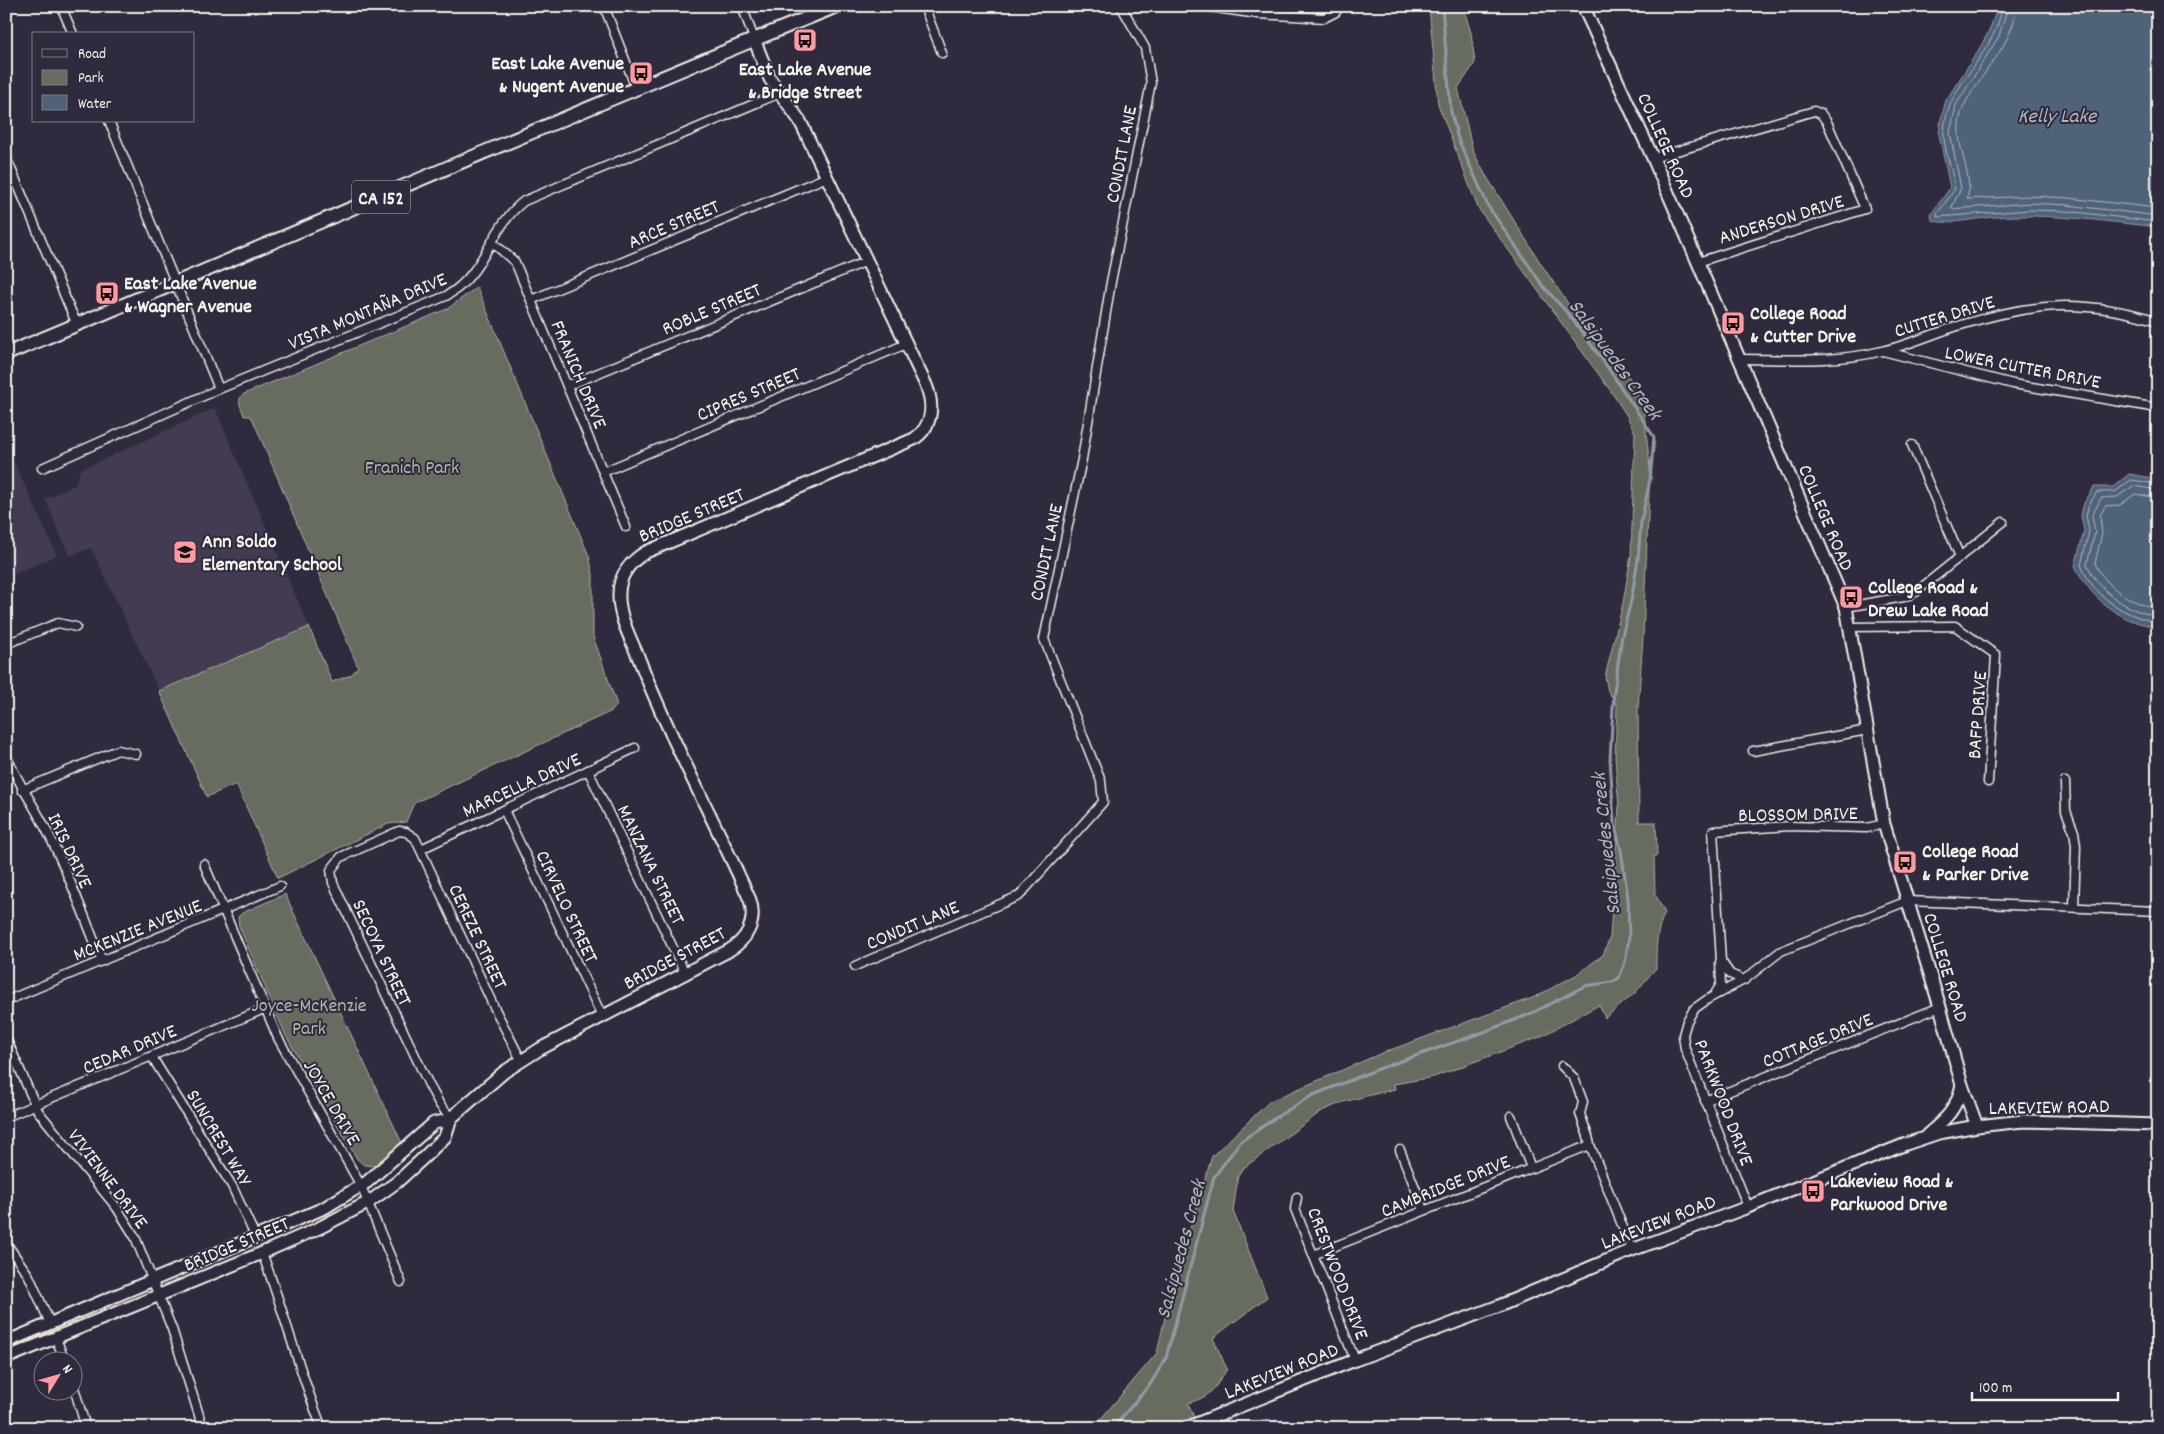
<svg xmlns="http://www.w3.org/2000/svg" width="2164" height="1434" font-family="Dekko,sans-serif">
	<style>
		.built { fill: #423b51 }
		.green { fill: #666c5e; stroke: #adaea3 }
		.water { fill: #4f627a; stroke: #919ba6 }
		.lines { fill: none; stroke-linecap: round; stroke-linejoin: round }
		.shore { stroke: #b2b8bc; stroke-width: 1 }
		.stream { stroke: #919ba6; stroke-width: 3 }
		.street-casing { stroke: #f4f1e8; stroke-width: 11 }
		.secondary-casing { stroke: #f4f1e8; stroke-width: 15 }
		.primary-casing { stroke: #f4f1e8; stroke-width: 16 }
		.street { stroke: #2f2a3d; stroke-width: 8 }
		.secondary { stroke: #2f2a3d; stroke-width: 11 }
		.primary { stroke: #2f2a3d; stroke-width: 12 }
		.labels { text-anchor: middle; stroke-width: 4; stroke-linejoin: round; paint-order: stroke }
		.shield { fill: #2f2a3d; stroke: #b9b5b5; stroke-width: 1 }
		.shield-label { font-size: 19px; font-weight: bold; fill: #f4f1e8 }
		.poi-label { font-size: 20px; font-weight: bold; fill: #f4f1e8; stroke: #2f2a3d; text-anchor: start }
		.street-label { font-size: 20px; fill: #f4f1e8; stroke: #2f2a3d }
		.park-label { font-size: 20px; fill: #b4b5aa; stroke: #2f2a3d }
		.water-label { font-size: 21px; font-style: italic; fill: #b2b8bc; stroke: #2f2a3d }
	</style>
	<rect width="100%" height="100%" fill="#2f2a3d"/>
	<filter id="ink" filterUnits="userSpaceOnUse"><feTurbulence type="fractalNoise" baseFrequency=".02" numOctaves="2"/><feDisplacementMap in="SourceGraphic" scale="10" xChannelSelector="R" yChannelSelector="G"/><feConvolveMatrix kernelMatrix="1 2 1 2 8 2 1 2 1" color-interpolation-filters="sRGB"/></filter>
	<g filter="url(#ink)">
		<g class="built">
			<polygon points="215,408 309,627 159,691 91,548 69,556 45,499 75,485 80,470"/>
			<polygon points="6,445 57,555 6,578"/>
		</g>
		<g class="green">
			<path d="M1429 6H1463L1471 33 1475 63 1458 88 1473 151 1485 174 1543 267 1616 374 1625 372 1642 394 1650 468 1643 637 1638 708 1639 822H1656L1657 856H1654L1655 894 1665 913C1656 930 1656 948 1656 968L1635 993 1605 1018 1599 1005 1540 1037 1434 1077 1394 1084 1395 1089 1343 1102 1322 1111 1242 1169 1238 1176 1233 1211 1267 1297 1213 1338 1227 1369C1215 1388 1211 1397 1188 1403L1194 1417 1171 1428H1106L1099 1421 1157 1353 1170 1295 1212 1156 1270 1101 1382 1053 1535 997 1576 975 1603 955 1610 937 1619 807 1615 758 1617 705 1608 691 1605 677 1623 603 1631 556 1635 433 1627 416 1610 390 1478 208 1438 104Z"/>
			<path d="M477 287 589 556 593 574V636L617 705 612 711 416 802 413 805 406 822 388 824 278 878 236 784 207 797 159 691 309 627 332 682 351 675 358 667 253 420 250 416H244C242 408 235 400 244 394L447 309Z"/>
			<polygon points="285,894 402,1143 374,1166 364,1165 357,1159 286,1036 239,926 238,917 242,913"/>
		</g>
		<g class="water">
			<path d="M1998 6H2158V227C2102 221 2048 213 1993 217 1980 218 1941 226 1932 220L1931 214 1950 188 1939 134 1941 119 1946 100 1978 51 1989 31Z"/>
			<path d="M2129 474 2158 479V627C2119 622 2092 600 2075 566L2084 531 2081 515 2084 503 2094 487H2113Z"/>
		</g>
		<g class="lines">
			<g class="shore">
				<path d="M2002 6C1997 54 1946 84 1944 131 1943 150 1953 170 1955 189L1937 214V217L2029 210 2067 211 2158 222"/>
				<polyline points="2008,6 1999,36 1956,105 1950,133 1961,188 1951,209 2030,203 2067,205 2158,216"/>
				<path d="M2016 6C2015 45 1978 75 1963 108 1951 136 1968 160 1969 188 1969 191 1968 195 1967 199L2031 196 2068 198 2158 208"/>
				<path d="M2158 484 2131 480 2115 492H2097L2089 505 2086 515 2089 531 2081 565C2093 596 2125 617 2158 622"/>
				<path d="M2158 490 2133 486 2117 497 2101 498 2092 516 2095 532 2087 564C2099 592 2128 612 2158 616"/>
				<path d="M2158 498 2135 494 2120 505 2105 506 2100 516 2102 533 2095 563C2105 587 2133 605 2158 608"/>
			</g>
			<polyline class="stream" points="1113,1428 1151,1383 1166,1358 1214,1177 1240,1142 1275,1118 1311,1096 1381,1068 1481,1033 1530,1014 1585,986 1612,982 1619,978 1625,962 1629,938 1628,898 1621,850 1614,822 1610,759 1614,692 1622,636 1631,601 1638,559 1641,522 1650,480 1654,437 1604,362 1570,316 1543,286 1488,206 1458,139 1451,112 1442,6"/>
			<g class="street-casing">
				<g id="street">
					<polyline points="61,6 73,34"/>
					<polyline points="604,6 636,88"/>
					<polyline points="742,6 754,39"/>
					<polyline points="924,6 942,53"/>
					<polyline points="1202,6 1258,14 1324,18 1336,12 1337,6"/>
					<polyline points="109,121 219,389"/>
					<polyline points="6,157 77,325"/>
					<polyline points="1653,158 1814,111 1821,114 1827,122 1865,209 1698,262"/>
					<polyline points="493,243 515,262 626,527"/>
					<polyline points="531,300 827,177"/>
					<polyline points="1883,351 2013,384 2158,408"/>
					<path d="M1739 359C1786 359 1835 363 1882 351 1909 345 1934 333 1961 325 2033 302 2085 299 2158 321"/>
					<polyline points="567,386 867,261"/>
					<polyline points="1912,445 1960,557"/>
					<path d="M42 468 219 389 446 296C485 275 490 227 524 201L780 93"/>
					<polyline points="603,472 906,344"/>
					<polyline points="1846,607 1904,597 1916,592 2003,522"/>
					<polyline points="1850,627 1955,626 1996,655 1988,782"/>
					<polyline points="6,644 58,623 76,627"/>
					<polyline points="1753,751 1868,730"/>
					<path d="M6 755C18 783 35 807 48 833 69 874 85 918 102 961"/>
					<polyline points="588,770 685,973"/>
					<polyline points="2065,782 2066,811 2074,832 2076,846 2074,907"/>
					<polyline points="22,790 118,750 136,754"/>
					<polyline points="504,810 602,1016"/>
					<polyline points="421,849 635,748"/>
					<polyline points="204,864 278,1038 361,1186 401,1282"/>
					<polyline points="855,966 1019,896 1103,802 1101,781 1044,639 1082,459 1111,282 1151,83 1145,48 1121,6"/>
					<polyline points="1744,980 1730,974 1721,961 1713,831 1790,826 1867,828 1884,824"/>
					<polyline points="1715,994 1721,984 1720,962"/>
					<polyline points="6,1001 280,886"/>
					<polyline points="6,1038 38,1111 117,1208 135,1237 172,1329 203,1428"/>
					<polyline points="152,1057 232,1186 256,1238"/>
					<polyline points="1562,1066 1574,1078 1583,1102 1580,1114 1588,1136 1590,1145 1632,1250"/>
					<polyline points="1705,1101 1940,1007"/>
					<polyline points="1511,1116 1531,1168"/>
					<polyline points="6,1117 264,1009"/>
					<polyline points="451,1118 440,1105 429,1085 333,883 331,870 341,857 399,831 406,832 415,838 494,1007 521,1060"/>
					<polyline points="1400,1150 1424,1210"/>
					<polyline points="1297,1197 1295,1209 1355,1360"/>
					<polyline points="1748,1207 1685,1049 1683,1035 1687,1021 1694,1009 1708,999 1744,980 1781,951 1907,901 2158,911"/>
					<polyline points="6,1243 29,1276 50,1323"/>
					<path d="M262 1253C284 1311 299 1371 322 1428"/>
					<polyline points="1313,1255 1590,1145"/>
					<polyline points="56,1338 65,1362"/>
					<polyline points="72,1381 86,1428"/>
				</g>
			</g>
			<g class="secondary-casing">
				<g id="secondary">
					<polyline points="1583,6 1653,158 1846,607 1884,824 1940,1007 1962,1085 1977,1126"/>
					<path d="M1927 1135C1947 1118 1956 1110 1962 1085"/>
					<polyline points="6,1342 324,1208 367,1182 434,1123 450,1120"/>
					<path d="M6 1358 262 1253 319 1228 369 1202 397 1182 420 1161 445 1137 451 1118 504 1072 540 1049 728 951C747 940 757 922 750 900 714 819 671 741 639 659 631 639 618 616 619 594 619 575 631 561 646 552L914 439C933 426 934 405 926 385L800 121 770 79 754 39"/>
					<polyline points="1186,1428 1355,1360 1499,1306 1632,1250 1748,1207 1906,1144 1939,1133 1977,1126 2023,1121 2158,1125"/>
				</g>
			</g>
			<g class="primary-casing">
				<path id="primary" d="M6 354C284 239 558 118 837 6"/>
			</g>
			<use href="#street" class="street"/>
			<use href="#secondary" class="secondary"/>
			<use href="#primary" class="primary"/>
		</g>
	</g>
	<defs>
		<g id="bus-square" transform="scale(1.25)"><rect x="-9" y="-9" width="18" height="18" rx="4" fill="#ff9aa2" stroke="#2f2a3d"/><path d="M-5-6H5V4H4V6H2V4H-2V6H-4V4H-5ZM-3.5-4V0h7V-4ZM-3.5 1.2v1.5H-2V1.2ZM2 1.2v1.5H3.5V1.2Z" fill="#111"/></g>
		<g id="school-square" transform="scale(1.25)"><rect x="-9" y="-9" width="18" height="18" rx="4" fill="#ff9aa2" stroke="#2f2a3d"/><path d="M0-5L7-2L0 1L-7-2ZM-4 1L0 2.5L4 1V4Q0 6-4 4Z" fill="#111"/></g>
	</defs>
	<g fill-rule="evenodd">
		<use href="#bus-square" x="805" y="40"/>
		<use href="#bus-square" x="641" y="73"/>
		<use href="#bus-square" x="107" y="293"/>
		<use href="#bus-square" x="1733" y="323"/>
		<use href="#school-square" x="185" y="552"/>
		<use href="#bus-square" x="1851" y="597"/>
		<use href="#bus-square" x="1905" y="862"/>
		<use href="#bus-square" x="1813" y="1191"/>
	</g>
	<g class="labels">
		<rect class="shield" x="352" y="180.5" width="58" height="33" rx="4"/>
		<g class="shield-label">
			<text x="381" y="204">CA 152</text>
		</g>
		<g class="poi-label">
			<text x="624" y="69" text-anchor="end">East Lake Avenue<tspan x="624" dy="23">&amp; Nugent Avenue</tspan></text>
			<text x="805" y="75" text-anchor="middle">East Lake Avenue<tspan x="805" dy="23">&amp; Bridge Street</tspan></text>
			<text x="124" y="289">East Lake Avenue<tspan x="124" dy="23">&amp; Wagner Avenue</tspan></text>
			<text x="1750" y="319">College Road<tspan x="1750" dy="23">&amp; Cutter Drive</tspan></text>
			<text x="202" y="547">Ann Soldo<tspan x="202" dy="23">Elementary School</tspan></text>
			<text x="1868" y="593">College Road &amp;<tspan x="1868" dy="23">Drew Lake Road</tspan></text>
			<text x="1922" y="857">College Road<tspan x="1922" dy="23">&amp; Parker Drive</tspan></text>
			<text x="1830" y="1187">Lakeview Road &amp;<tspan x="1830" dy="23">Parkwood Drive</tspan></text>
		</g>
		<g class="street-label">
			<text transform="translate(1667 145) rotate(66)" y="7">COLLEGE ROAD</text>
			<text transform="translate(1120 154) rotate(-79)" y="7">CONDIT LANE</text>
			<text transform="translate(1781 218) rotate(-17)" y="7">ANDERSON DRIVE</text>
			<text transform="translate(673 223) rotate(-23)" y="7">ARCE STREET</text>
			<text transform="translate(711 308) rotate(-23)" y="7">ROBLE STREET</text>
			<text transform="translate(367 310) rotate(-23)" y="7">VISTA MONTAÑA DRIVE</text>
			<text transform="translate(1944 315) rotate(-17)" y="7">CUTTER DRIVE</text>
			<text transform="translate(2023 366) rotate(11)" y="7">LOWER CUTTER DRIVE</text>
			<text transform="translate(580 374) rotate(67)" y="7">FRANICH DRIVE</text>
			<text transform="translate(748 393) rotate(-23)" y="7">CIPRES STREET</text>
			<text transform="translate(691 514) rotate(-23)" y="7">BRIDGE STREET</text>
			<text transform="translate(1827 517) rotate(67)" y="7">COLLEGE ROAD</text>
			<text transform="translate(1045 552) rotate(-78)" y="7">CONDIT LANE</text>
			<text transform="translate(1976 715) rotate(-86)" y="7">BAFP DRIVE</text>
			<text transform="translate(521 784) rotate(-25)" y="7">MARCELLA DRIVE</text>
			<text transform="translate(1798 813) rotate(-1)" y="7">BLOSSOM DRIVE</text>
			<text transform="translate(71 850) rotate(65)" y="7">IRIS DRIVE</text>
			<text transform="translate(652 864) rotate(64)" y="7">MANZANA STREET</text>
			<text transform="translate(568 906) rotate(65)" y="7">CIRVELO STREET</text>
			<text transform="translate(912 924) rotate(-23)" y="7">CONDIT LANE</text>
			<text transform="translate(137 929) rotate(-22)" y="7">MCKENZIE AVENUE</text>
			<text transform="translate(479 936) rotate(65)" y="7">CEREZE STREET</text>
			<text transform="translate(383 952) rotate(65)" y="7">SECOYA STREET</text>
			<text transform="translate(674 957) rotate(-28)" y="7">BRIDGE STREET</text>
			<text transform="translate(1947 967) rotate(73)" y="7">COLLEGE ROAD</text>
			<text transform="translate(1817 1039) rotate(-22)" y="7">COTTAGE DRIVE</text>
			<text transform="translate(129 1048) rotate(-23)" y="7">CEDAR DRIVE</text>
			<text transform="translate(333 1102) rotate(60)" y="7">JOYCE DRIVE</text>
			<text transform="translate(1725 1102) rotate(69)" y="7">PARKWOOD DRIVE</text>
			<text transform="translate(2049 1106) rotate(-1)" y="7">LAKEVIEW ROAD</text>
			<text transform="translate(220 1137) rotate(59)" y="7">SUNCREST WAY</text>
			<text transform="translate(109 1178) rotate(53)" y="7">VIVIENNE DRIVE</text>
			<text transform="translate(1445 1185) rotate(-22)" y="7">CAMBRIDGE DRIVE</text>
			<text transform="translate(1658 1221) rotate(-21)" y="7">LAKEVIEW ROAD</text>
			<text transform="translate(236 1243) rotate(-23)" y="7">BRIDGE STREET</text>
			<text transform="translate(1339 1273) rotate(69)" y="7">CRESTWOOD DRIVE</text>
			<text transform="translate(1281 1370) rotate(-22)" y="7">LAKEVIEW ROAD</text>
		</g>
		<g class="park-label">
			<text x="412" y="473">Franich Park</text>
			<text x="309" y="1011">Joyce-McKenzie<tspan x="309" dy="23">Park</tspan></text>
		</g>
		<g class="water-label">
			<text x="2057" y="122">Kelly Lake</text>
			<text transform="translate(1616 359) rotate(54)" y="7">Salsipuedes Creek</text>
			<text transform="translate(1605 844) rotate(-96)" y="7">Salsipuedes Creek</text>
			<text transform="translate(1180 1249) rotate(-75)" y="7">Salsipuedes Creek</text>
		</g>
	</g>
	<rect width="2164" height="1434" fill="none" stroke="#2f2a3d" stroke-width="25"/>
	<rect x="12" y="12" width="2139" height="1409" fill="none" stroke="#f4f1e8" stroke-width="2" filter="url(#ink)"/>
	<rect x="32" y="32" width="162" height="90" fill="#2f2a3d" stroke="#7e7a81"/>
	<rect x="42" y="49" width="25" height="8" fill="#2f2a3d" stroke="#7e7a81"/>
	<text x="78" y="58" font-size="15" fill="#f4f1e8">Road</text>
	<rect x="42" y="70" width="25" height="15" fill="#666c5e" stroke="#7e7a81"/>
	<text x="78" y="82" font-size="15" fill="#f4f1e8">Park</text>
	<rect x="42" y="95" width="25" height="15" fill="#4f627a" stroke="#7e7a81"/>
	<text x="78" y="108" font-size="15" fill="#f4f1e8">Water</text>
	<g transform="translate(58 1376) rotate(53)"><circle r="24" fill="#2f2a3d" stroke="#7e7a81"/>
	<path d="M0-4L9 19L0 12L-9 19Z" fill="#ff9aa2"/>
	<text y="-8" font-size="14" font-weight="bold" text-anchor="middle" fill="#f4f1e8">N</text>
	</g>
	<path d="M1972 1392v8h146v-8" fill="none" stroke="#f4f1e8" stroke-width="2.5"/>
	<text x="1979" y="1392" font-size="15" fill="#f4f1e8" stroke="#2f2a3d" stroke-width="4" paint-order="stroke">100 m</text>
</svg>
